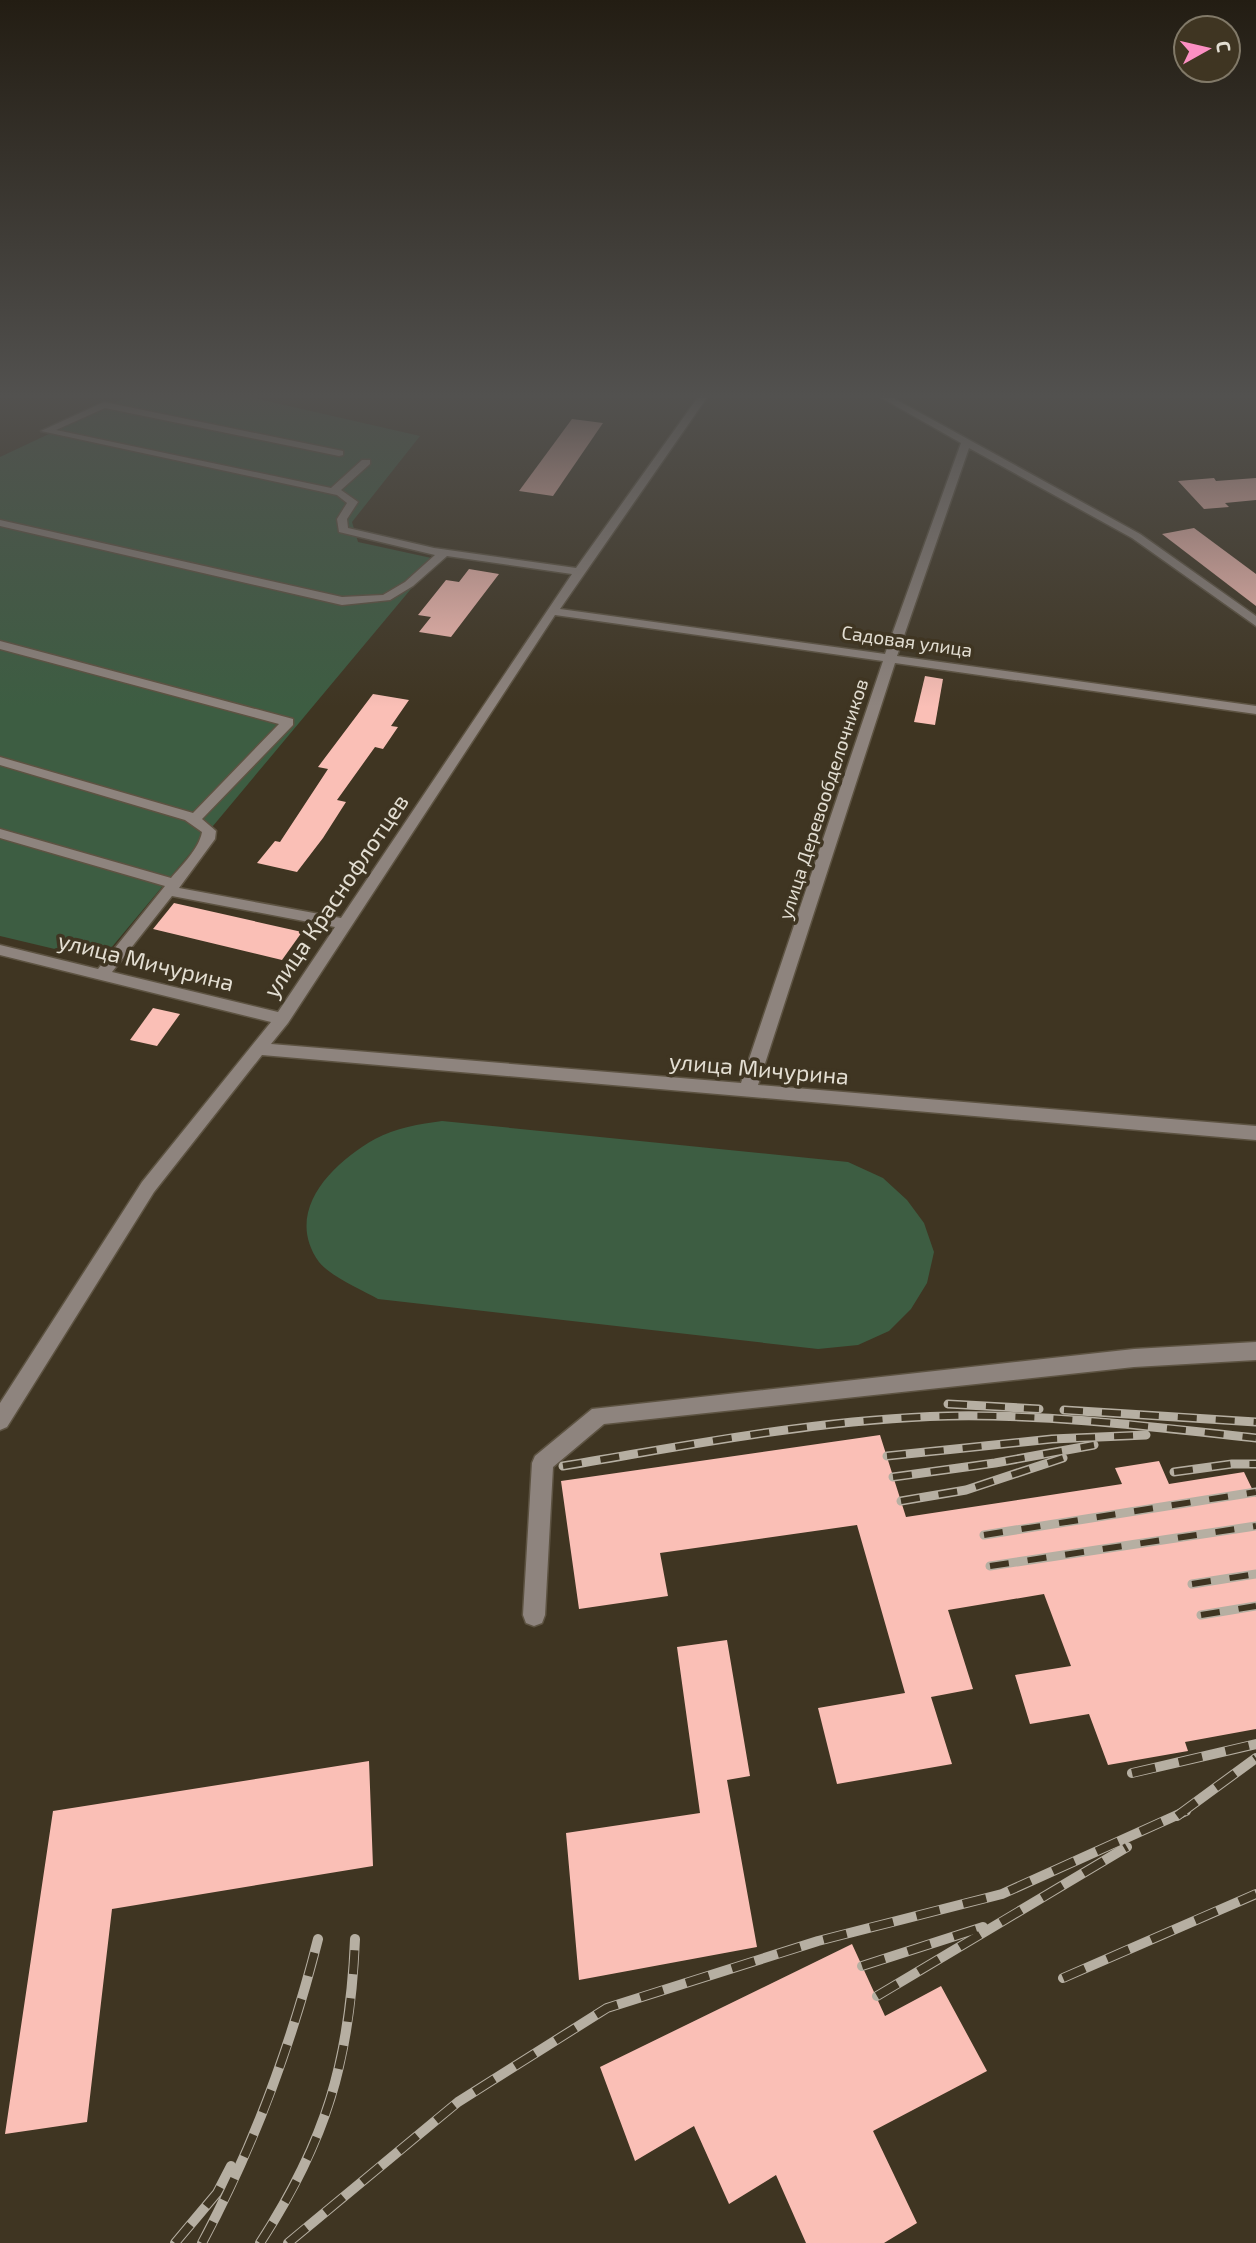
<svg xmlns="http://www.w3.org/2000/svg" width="1256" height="2243" font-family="'Exo 2',sans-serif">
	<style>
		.green { fill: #3d5d42 }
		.building { fill: #fabfb6 }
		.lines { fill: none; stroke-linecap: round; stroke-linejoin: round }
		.minor-casing { stroke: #5d5342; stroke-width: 3 }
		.minor { fill: #8e847e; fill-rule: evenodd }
		.rail-far1-casing { stroke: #b6afa2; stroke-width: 9 }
		.rail-casing { stroke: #b6afa2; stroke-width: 10 }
		.rail-far1 { stroke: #3f3522; stroke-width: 6; stroke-dasharray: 19; stroke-linecap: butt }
		.rail { stroke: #3f3522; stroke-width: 8; stroke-dasharray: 24; stroke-linecap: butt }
		.labels { text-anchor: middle; stroke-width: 7; stroke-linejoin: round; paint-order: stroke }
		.far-street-label { font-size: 19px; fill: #e3ded2; stroke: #3f3522 }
		.street-label { font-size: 23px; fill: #e3ded2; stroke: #3f3522 }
	</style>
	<rect width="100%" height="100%" fill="#3f3522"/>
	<g class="green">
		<polygon points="136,393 232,393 420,436 352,522 358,542 436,559 101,960 0,936 0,457"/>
		<path d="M442 1121 848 1162 883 1178 907 1200 924 1223 934 1252 927 1283 911 1309 889 1331 858 1345 818 1349 378 1299C362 1290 330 1276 319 1262 283 1212 332 1163 375 1139 395 1128 420 1124 442 1121Z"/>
	</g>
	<g class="building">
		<polygon points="572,419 603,423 553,496 519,491"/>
		<polygon points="1214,478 1216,481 1256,478 1256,500 1225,503 1229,507 1204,509 1178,481"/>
		<polygon points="1194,528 1256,574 1256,606 1162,534"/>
		<polygon points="469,569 499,574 451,637 419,632 431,617 418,615 446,580 459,582"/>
		<polygon points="925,676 943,679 935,725 914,722"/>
		<polygon points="373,694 409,700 391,726 398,727 383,749 375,747 337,800 346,802 323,838 297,872 257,863 275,841 280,842 328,769 318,767"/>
		<polygon points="174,903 302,932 282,960 153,929"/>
		<polygon points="153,1008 180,1014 157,1046 130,1040"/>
		<polygon points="880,1435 906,1517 1122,1484 1115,1468 1159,1461 1169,1484 1244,1472 1256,1497 1256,1729 1185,1742 1188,1751 1108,1765 1089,1714 1030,1724 1015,1675 1071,1666 1044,1594 948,1610 973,1689 931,1697 952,1764 837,1784 818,1708 905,1693 857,1525 660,1553 668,1596 579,1609 561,1481"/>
		<polygon points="727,1640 750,1776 727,1780 757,1947 579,1980 566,1833 700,1813 677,1647"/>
		<polygon points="369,1761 373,1866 112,1909 87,2122 5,2134 53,1811"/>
		<polygon points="852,1944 885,2016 941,1986 987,2071 873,2131 917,2223 884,2243 806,2243 776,2175 729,2204 694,2126 635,2161 600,2067"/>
	</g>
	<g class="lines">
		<g class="minor-casing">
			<g id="minor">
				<path d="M701 393H710L560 609 885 654 961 443 873 393H884L1140 534 1256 616V626L1132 538 969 448 897 656 1256 706V714L895 663 758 1085 1256 1126V1140L262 1055 154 1192 7 1427 0 1430V1403L142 1182 271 1022 0 955V945L98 969 165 886 0 838V829L171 878C182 865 199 849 202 832L185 820 0 765V757L193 813 279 724 0 649V641L293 719V725L202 819 216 831 215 839 179 888 341 918 572 574 447 556 413 586 390 600 342 605 0 526V520L342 597 383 595 405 582 435 555 339 532 337 519 347 503 337 495 41 431 104 402 343 451V455L339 456 105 408 56 430 331 488 362 460H370V464L341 490 358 502 347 519 348 528 434 548 576 568ZM555 615 883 661 741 1083 271 1044 288 1023ZM172 896 335 927 278 1012 112 972Z"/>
				<polygon points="1256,1342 1256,1360 1134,1367 604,1424 553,1467 545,1615 542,1623 534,1626 526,1623 523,1615 532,1463 535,1456 592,1409 1134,1349"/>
			</g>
		</g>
		<use href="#minor" class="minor"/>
		<g class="rail-far1-casing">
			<g id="rail-far1">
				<polyline points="948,1404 1039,1409"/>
				<polyline points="1064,1410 1256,1422"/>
				<polyline points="887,1456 1052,1439 1146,1435"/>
				<path d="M563 1466C691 1445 819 1419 948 1416 1051 1414 1154 1427 1256 1438"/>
				<polyline points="1174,1472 1232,1464 1256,1464"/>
				<polyline points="893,1477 995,1463 1094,1445"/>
				<polyline points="901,1501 966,1490 1063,1458"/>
				<polyline points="984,1535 1256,1492"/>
				<polyline points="990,1566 1256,1526"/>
				<polyline points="1192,1584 1256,1574"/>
				<polyline points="1201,1615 1256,1606"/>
			</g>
		</g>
		<g class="rail-casing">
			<g id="rail">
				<polyline points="1132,1773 1256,1744"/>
				<polyline points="1177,1816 1256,1758"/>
				<polyline points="862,1966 983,1927"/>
				<polyline points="1063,1978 1256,1894"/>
				<polyline points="877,1996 1127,1847"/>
				<polyline points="175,2243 217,2193 231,2166"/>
				<path d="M202 2243C254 2146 291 2046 318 1939"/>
				<path d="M260 2243C326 2141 350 2061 355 1939"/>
				<polyline points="288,2243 458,2102 607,2008 818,1941 1002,1894 1186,1811"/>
			</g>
		</g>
		<use href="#rail-far1" class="rail-far1"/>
		<use href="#rail" class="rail"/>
	</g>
	<linearGradient id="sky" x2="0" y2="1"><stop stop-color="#231d13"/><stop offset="0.56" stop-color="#52514f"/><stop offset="1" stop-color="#52514f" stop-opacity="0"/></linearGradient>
	<rect width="1256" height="707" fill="url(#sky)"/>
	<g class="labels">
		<g class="far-street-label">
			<text transform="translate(907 641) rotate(8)" y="7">Садовая улица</text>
			<text transform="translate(823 799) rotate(-72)" y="7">улица Деревообделочников</text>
		</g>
		<g class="street-label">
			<text transform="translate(336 896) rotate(-56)" y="8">улица Краснофлотцев</text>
			<text transform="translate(146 962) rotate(14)" y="8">улица Мичурина</text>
			<text transform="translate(759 1069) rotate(5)" y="8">улица Мичурина</text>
		</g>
	</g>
	<g transform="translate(1207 49) rotate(82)"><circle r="33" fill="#3f3522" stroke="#817968" stroke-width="2"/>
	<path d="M0-5L12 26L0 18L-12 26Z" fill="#fc8fc3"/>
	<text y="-10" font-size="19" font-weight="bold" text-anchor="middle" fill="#e3ded2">С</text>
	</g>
</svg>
